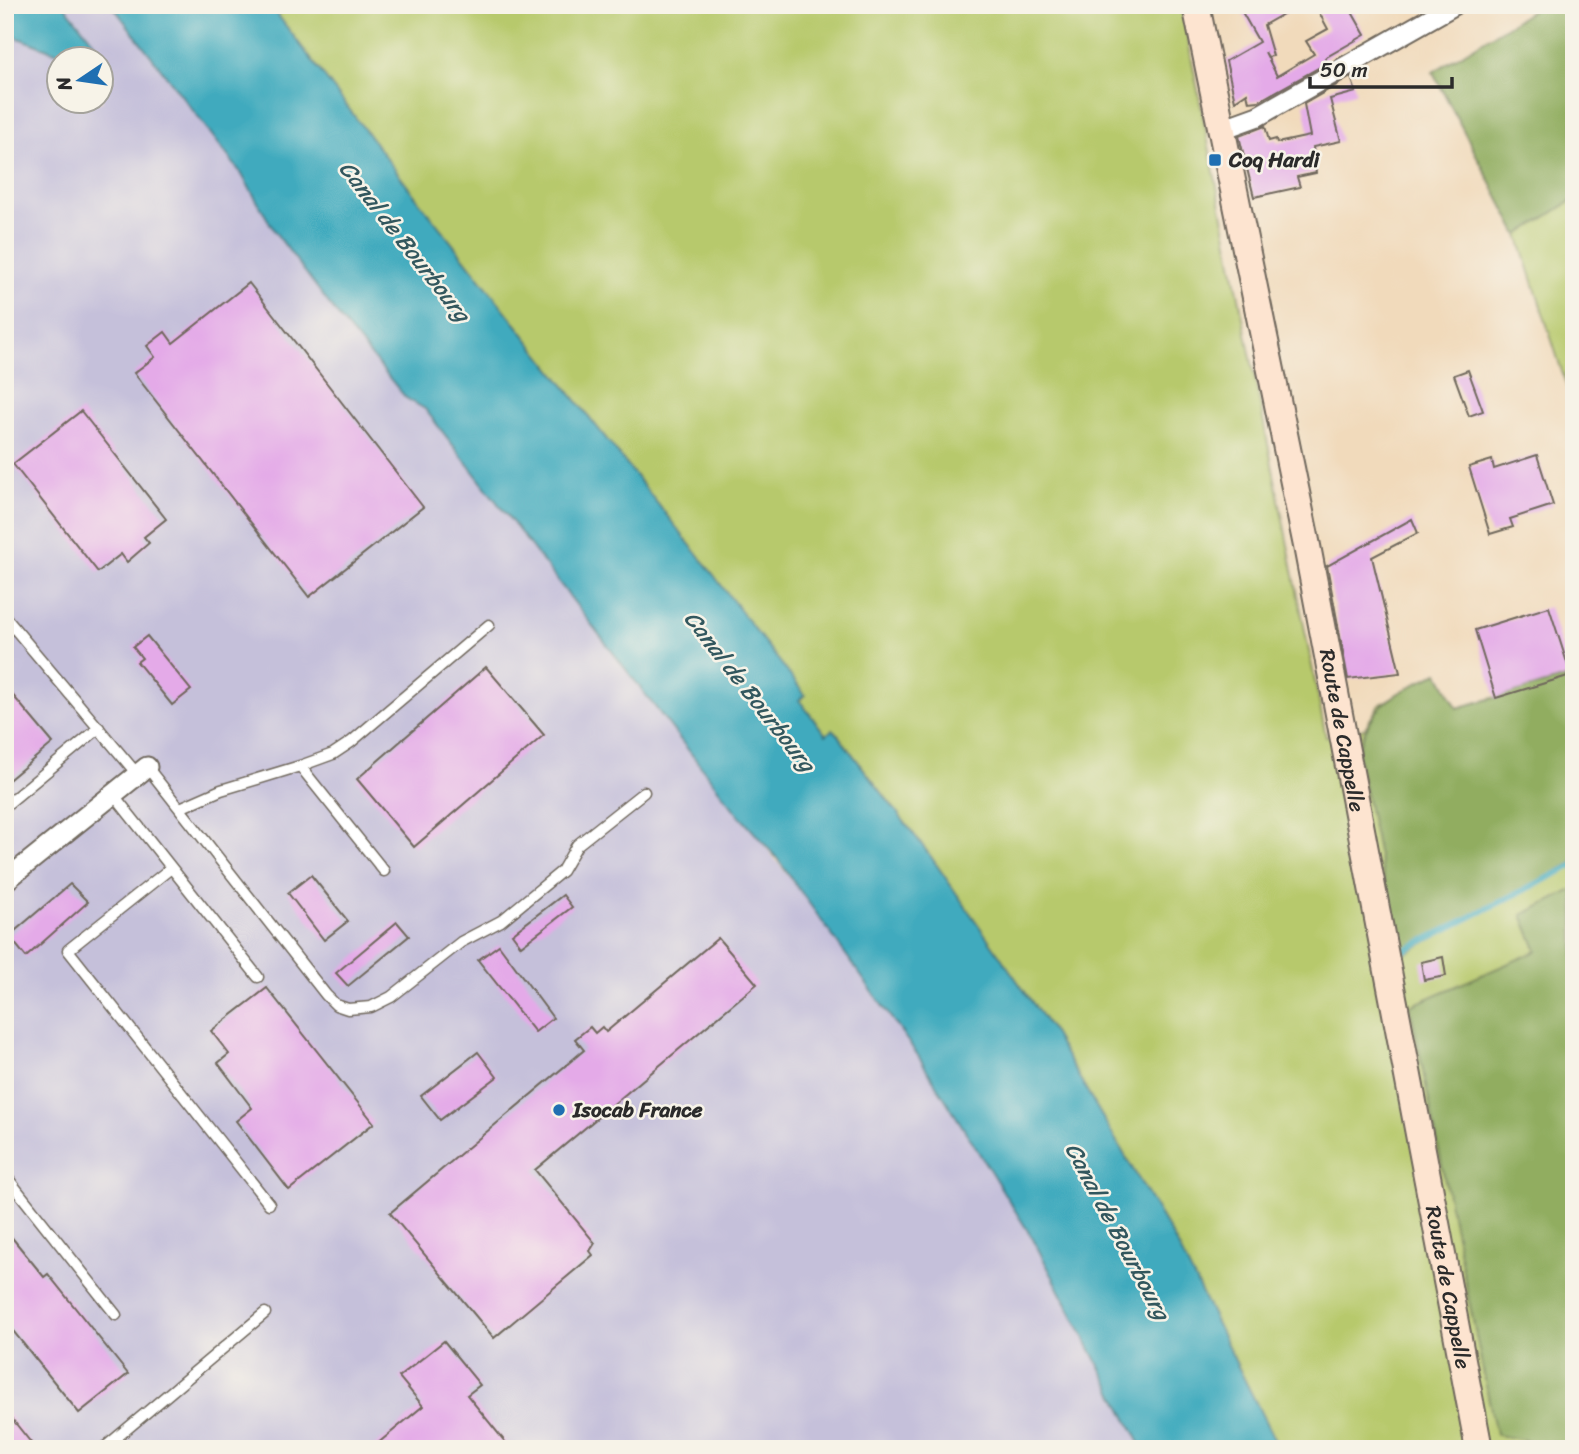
<svg xmlns="http://www.w3.org/2000/svg" width="1579" height="1454" font-family="Sriracha,sans-serif">
	<style>
		.industrial { fill: #c5c0da; fill-rule: evenodd }
		.green { fill: #b7c96c; stroke: #717a4c; stroke-width: 2 }
		.forest { fill: #91ad60; stroke: #5e6c46; stroke-width: 2 }
		.water { fill: #3faabe; stroke: #356a74; stroke-width: 2 }
		.lines { fill: none; stroke-linecap: round; stroke-linejoin: round }
		.stream { stroke: #3faabe; stroke-width: 6 }
		.building { fill: #e4aae8 }
		.lane-casing { stroke: #70685d; stroke-width: 13 }
		.street-casing { stroke: #70685d; stroke-width: 23 }
		.secondary-casing { stroke: #70685d; stroke-width: 30 }
		.lane { stroke: #fff; stroke-width: 10 }
		.street { stroke: #fff; stroke-width: 19 }
		.secondary { stroke: #fde4d0; stroke-width: 26 }
		.poi-dot { fill: #1f6fb2; stroke: #f7f3e8; stroke-width: 2.5 }
		.labels { text-anchor: middle; stroke-width: 5; stroke-linejoin: round; paint-order: stroke }
		.poi-label { font-size: 21px; font-weight: bold; fill: #2b2b2b; stroke: #f7f3e8; text-anchor: start }
		.street-label { font-size: 21px; fill: #2b2b2b; stroke: #f7f3e8 }
		.water-label { font-size: 23px; font-style: italic; fill: #32575e; stroke: #f7f3e8 }
	</style>
	<rect width="100%" height="100%" fill="#f7f3e8"/>
	<filter id="ink" filterUnits="userSpaceOnUse"><feTurbulence type="fractalNoise" baseFrequency=".0143" numOctaves="2"/><feDisplacementMap in="SourceGraphic" scale="14" xChannelSelector="R" yChannelSelector="G"/><feConvolveMatrix kernelMatrix="1 2 1 2 8 2 1 2 1" color-interpolation-filters="sRGB"/></filter>
	<filter id="wash" filterUnits="userSpaceOnUse"><feTurbulence type="fractalNoise" baseFrequency=".00686" numOctaves="4" result="noise"/><feDisplacementMap in="SourceGraphic" scale="28" xChannelSelector="R" yChannelSelector="G"/><feGaussianBlur stdDeviation="1.57" result="paint"/><feColorMatrix in="noise" values="0 0 0 0 0 0 0 0 0 0 0 0 0 0 0 0 0 1.4 0 .05"/><feComposite in="paint" operator="in"/></filter>
	<g filter="url(#wash)">
		<rect width="100%" height="100%" fill="#f1dabb"/>
		<path class="industrial" d="M5 5H112L241 173 275 232 342 321 406 398 425 409 809 903 917 1054 1033 1239 1143 1449H5ZM60 60H102V102H60Z"/>
		<g class="green">
			<polygon points="270,5 1181,5 1326,737 1365,728 1379,705 1438,672 1457,708 1574,676 1574,1449 1279,1449 1178,1246 1050,1028 929,854 834,730 826,735 799,700 804,696 738,611 713,574 418,200"/>
			<polygon points="1574,199 1574,409 1518,235"/>
		</g>
		<g class="forest">
			<polygon points="1541,5 1574,5 1574,199 1518,235 1433,72"/>
			<path d="M1438 672 1457 708 1574 676V862L1400 956 1357 752C1375 698 1391 698 1438 672Z"/>
			<polygon points="1574,889 1574,1440 1559,1449 1537,1449 1525,1440 1496,1435 1410,1006 1537,951 1522,915"/>
		</g>
		<g class="water">
			<polygon points="5,5 64,5 95,44 81,59 74,59 5,33"/>
			<path d="M112 5H270L418 200 713 574C743 615 774 654 805 695L799 700 826 735 833 729 929 854 1050 1028 1178 1246 1279 1449H1143L1033 1239 917 1054 776 857 737 813 425 409 406 398 342 321 275 232 241 173Z"/>
		</g>
		<g class="lines">
			<polyline class="stream" points="1399,953 1574,865"/>
		</g>
		<g id="blocks">
			<g class="building">
				<polygon points="1238,5 1299,5 1264,25 1273,56 1268,57 1265,52 1277,76 1314,54 1306,41 1328,29 1315,5 1348,5 1365,35 1325,58 1327,63 1259,101 1249,102 1247,93 1235,101 1226,61 1259,42"/>
				<polygon points="1351,77 1356,92 1330,99 1341,141 1313,147 1316,173 1297,177 1300,187 1254,197 1239,136 1265,126 1269,141 1276,139 1277,143 1310,136 1304,104"/>
				<polygon points="249,283 423,507 309,597 134,373 155,357 147,346 165,332 173,343"/>
				<polygon points="1468,370 1483,411 1469,416 1454,375"/>
				<polygon points="81,411 166,519 144,537 149,543 127,562 121,554 98,572 13,464"/>
				<polygon points="1537,455 1553,505 1510,519 1513,527 1490,534 1469,467 1492,460 1494,469"/>
				<polygon points="1412,519 1418,533 1372,557 1400,673 1348,679 1327,566"/>
				<polygon points="1549,607 1571,675 1496,698 1475,630"/>
				<polygon points="147,636 191,690 172,705 137,662 142,658 133,647"/>
				<polygon points="486,667 544,735 414,847 357,779"/>
				<polygon points="5,686 53,743 5,783"/>
				<polygon points="311,875 348,921 324,940 288,893"/>
				<polygon points="70,884 88,902 26,957 9,936"/>
				<polygon points="563,895 572,907 521,946 512,934"/>
				<polygon points="397,922 409,936 348,986 336,973"/>
				<polygon points="718,938 757,984 535,1170 595,1243 590,1251 593,1255 494,1338 390,1213 584,1050 575,1039 590,1027 595,1033 602,1027 606,1032"/>
				<polygon points="499,945 553,1018 535,1032 478,960"/>
				<polygon points="1443,957 1446,976 1424,980 1421,962"/>
				<polygon points="267,988 374,1123 289,1190 236,1121 252,1108 218,1063 229,1054 211,1031"/>
				<polygon points="478,1052 497,1077 440,1120 421,1096"/>
				<polygon points="5,1229 44,1277 48,1274 128,1374 79,1413 5,1321"/>
				<polygon points="444,1341 480,1385 467,1395 511,1449 371,1449 423,1406 399,1377"/>
				<polygon points="5,1410 36,1449 5,1449"/>
			</g>
		</g>
	</g>
	<g filter="url(#ink)">
		<use href="#blocks" fill-opacity="0" stroke="#70685d" stroke-width="2"/>
		<g class="lines">
			<g class="lane-casing">
				<g id="lane">
					<polyline points="5,617 137,774"/>
					<polyline points="300,766 333,754 351,742 489,625"/>
					<polyline points="147,767 326,995 336,1005 348,1009 371,1007 391,997 461,942 501,921 562,871 577,845 644,792"/>
					<polyline points="113,794 258,977"/>
					<polyline points="5,806 99,728"/>
					<polyline points="180,808 221,790 300,766 384,871"/>
					<polyline points="171,868 68,950 269,1204"/>
					<polyline points="5,1175 116,1315"/>
					<polyline points="103,1449 265,1313"/>
				</g>
			</g>
			<g class="street-casing">
				<g id="street">
					<polyline points="1222,129 1258,116 1454,5"/>
					<polyline points="5,881 147,767"/>
				</g>
			</g>
			<g class="secondary-casing">
				<g id="secondary">
					<path id="s1" d="M1196 5 1307 546 1479 1449"/>
				</g>
			</g>
			<use href="#lane" class="lane"/>
			<use href="#street" class="street"/>
			<use href="#secondary" class="secondary"/>
		</g>
	</g>
	<g class="poi-dot">
		<rect x="1208" y="153" width="14" height="14" rx="3.5"/>
		<circle cx="559" cy="1110" r="7"/>
	</g>
	<g class="labels">
		<g class="poi-label">
			<text x="1229" y="167">Coq Hardi</text>
			<text x="573" y="1117">Isocab France</text>
		</g>
		<g class="street-label">
			<text dy="7" stroke="none"><textPath href="#s1" startOffset="740">Route de Cappelle</textPath></text>
			<text dy="7" stroke="none"><textPath href="#s1" startOffset="1307">Route de Cappelle</textPath></text>
		</g>
		<g class="water-label">
			<text transform="translate(405 241) rotate(52)" y="8">Canal de Bourbourg</text>
			<text transform="translate(750 691) rotate(52)" y="8">Canal de Bourbourg</text>
			<text transform="translate(1118 1231) rotate(62)" y="8">Canal de Bourbourg</text>
		</g>
	</g>
	<rect width="1579" height="1454" fill="none" stroke="#f7f3e8" stroke-width="28"/>
	<g transform="translate(80 80) rotate(257)"><circle r="33" fill="#f7f3e8" stroke="#a5a39c" stroke-width="2"/>
	<path d="M0-5L12 26L0 18L-12 26Z" fill="#1f6fb2"/>
	<text y="-10" font-size="19" font-weight="bold" text-anchor="middle" fill="#2b2b2b">N</text>
	</g>
	<path d="M1310 77v10h142v-10" fill="none" stroke="#2b2b2b" stroke-width="3.5"/>
	<text x="1320" y="77" font-size="21" fill="#2b2b2b" stroke="#f7f3e8" stroke-width="5" paint-order="stroke">50 m</text>
</svg>
